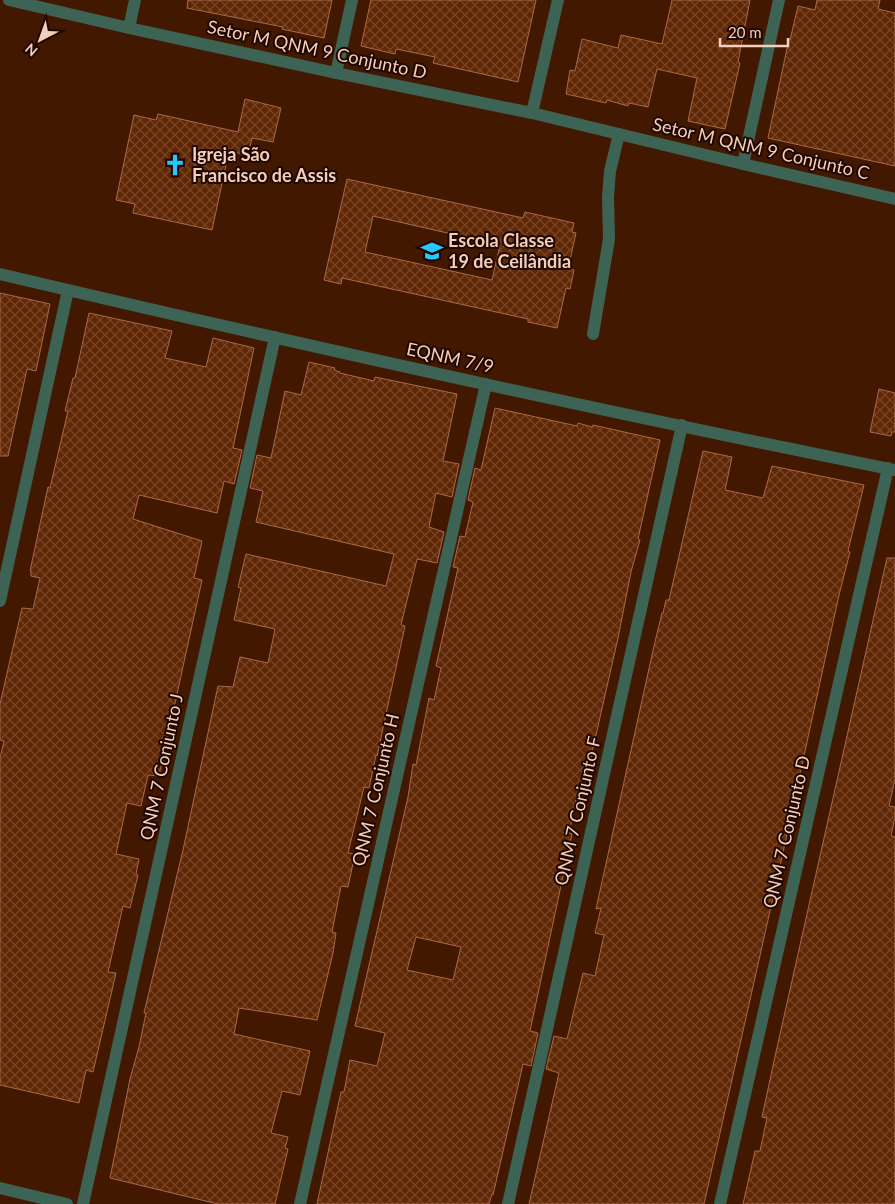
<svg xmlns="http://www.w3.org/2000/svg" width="895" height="1204" font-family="Lato,sans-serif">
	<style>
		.building { fill: url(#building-cross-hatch); stroke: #aa6949; fill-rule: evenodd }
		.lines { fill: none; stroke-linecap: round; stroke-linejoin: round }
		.lane { stroke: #3c6354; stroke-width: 12 }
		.street { stroke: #3c6354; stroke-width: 12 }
		.labels { text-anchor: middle; stroke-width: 4; stroke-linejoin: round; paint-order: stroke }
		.street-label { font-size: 18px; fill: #f3cebd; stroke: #200700 }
		.poi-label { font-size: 18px; font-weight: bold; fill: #f3cebd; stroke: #200700; text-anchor: start }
	</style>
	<defs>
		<pattern id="building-cross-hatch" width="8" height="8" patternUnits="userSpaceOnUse" patternTransform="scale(1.25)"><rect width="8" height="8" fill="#602704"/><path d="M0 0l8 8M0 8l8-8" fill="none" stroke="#774527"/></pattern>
	</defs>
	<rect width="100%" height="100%" fill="#431800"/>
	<g class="building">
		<polygon points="188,0 332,0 324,38 282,29 283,27 187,8"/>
		<polygon points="371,0 536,0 518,82 433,63 435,57 396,49 395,54 361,46"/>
		<polygon points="672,0 750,0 738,62 740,63 725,129 688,121 697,78 657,69 648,107 629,103 628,106 607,100 606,103 566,94 570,70 575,71 582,39 618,48 621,35 662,44"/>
		<polygon points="817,0 880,0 878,9 895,13 895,166 768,138 789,39 790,40 798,6 815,10"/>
		<polygon points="245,99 281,108 273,142 252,138 248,155 229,151 212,230 133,213 135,204 116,200 134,115 156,120 158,114 238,132"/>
		<path d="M347 179 523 218 525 212 574 223 572 232 576 233 568 269 574 270 570 289 566 288 557 328 528 322V319L342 278 341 284 324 280ZM373 216 500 245 492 280 365 252Z"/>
		<polygon points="0,293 50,304 36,371 27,369 8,456 0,456"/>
		<polygon points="89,313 172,331 165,358 206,367 213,338 254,348 233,448 242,450 234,484 224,481 217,513 139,495 133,519 202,541 194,578 202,580 159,776 148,775 141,806 127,803 116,854 139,859 136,874 138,875 130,908 123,906 108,972 116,973 93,1072 86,1070 79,1103 0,1085 0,758 4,741 0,740 0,704 22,608 33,609 40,578 31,576 31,571 30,571 48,487 50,488 68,411 65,411 73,378 75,378"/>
		<polygon points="309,362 335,368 334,370 340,372 340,373 374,381 375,377 457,394 443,461 459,464 452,497 436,493 429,527 444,532 437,563 417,559 401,625 405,626 377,756 376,755 369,788 364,787 348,853 355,854 348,887 341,886 332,932 336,933 333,953 317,1020 239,1008 234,1034 310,1051 300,1095 282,1091 271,1133 288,1137 285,1148 288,1149 275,1204 218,1204 110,1178 130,1079 139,1047 146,1013 144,1013 183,850 218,686 233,687 240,657 268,663 275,629 234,620 241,588 238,587 246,554 386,586 394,554 256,522 263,491 250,488 257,455 271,458 285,391 301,395"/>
		<polygon points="879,389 895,393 895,432 892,432 891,436 870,432"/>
		<path d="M495 408 577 426 578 423 592 427 593 425 660 440 638 539 640 540 631 572 618 638 581 801 576 800 569 833 572 834 530 1031 538 1033 531 1066 523 1064 493 1195 492 1194 489 1204H317L341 1092H344L350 1060 377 1066 385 1033 355 1026 408 797 413 764 416 765 429 698 434 700 441 668 436 666 458 568 453 567 460 536 465 537 473 502 468 500 475 468 481 470ZM416 937 461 947 453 980 407 970Z"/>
		<polygon points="703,451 732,457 725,490 763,498 772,466 864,485 848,551 850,552 839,595 777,880 704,1204 529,1204 559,1073 546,1069 554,1036 567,1039 583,973 595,976 604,935 595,933 601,908 596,909 654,646 662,613 663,613 666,600 669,600"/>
		<polygon points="887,558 895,558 895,779 889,806 895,807 895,817 891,836 895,837 895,1204 743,1204 755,1151 760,1151 767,1118 762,1117 776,1052"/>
	</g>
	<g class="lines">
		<polyline class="lane" points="593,334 609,239 608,197 610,171 619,134"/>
		<g class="street">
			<polyline points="9,0 129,28 336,73 532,113 743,164 895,199"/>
			<polyline points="129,28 135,0"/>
			<polyline points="336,73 352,0"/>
			<polyline points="532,113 558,0"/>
			<polyline points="743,164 779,0"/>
			<path d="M0 274C297 344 596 410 895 470"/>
			<polyline points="0,601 68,290"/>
			<polyline points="0,1188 67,1204"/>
			<polyline points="83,1204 275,337"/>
			<polyline points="300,1204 486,384"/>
			<polyline points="508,1204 682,425"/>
			<polyline points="720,1204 888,468"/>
		</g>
	</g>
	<defs>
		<g id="church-bare" transform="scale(1.725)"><path d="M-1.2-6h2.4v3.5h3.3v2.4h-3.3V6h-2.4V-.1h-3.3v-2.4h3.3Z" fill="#25c9fe" stroke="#200700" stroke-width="2.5" paint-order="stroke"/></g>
		<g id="school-bare" transform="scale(1.725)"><path d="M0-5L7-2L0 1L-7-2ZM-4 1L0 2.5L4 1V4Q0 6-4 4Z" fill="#25c9fe" stroke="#200700" stroke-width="2.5" paint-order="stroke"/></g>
	</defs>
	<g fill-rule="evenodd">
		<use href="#church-bare" x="175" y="165"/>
		<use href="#school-bare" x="432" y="251"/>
	</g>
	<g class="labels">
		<g class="street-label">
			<text transform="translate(317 50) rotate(12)" y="6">Setor M QNM 9 Conjunto D</text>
			<text transform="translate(761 149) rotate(13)" y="6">Setor M QNM 9 Conjunto C</text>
			<text transform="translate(450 358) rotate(12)" y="6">EQNM 7/9</text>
			<text transform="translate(162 767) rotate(-78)" y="6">QNM 7 Conjunto J</text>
			<text transform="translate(376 790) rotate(-77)" y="6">QNM 7 Conjunto H</text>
			<text transform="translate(578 811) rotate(-77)" y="6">QNM 7 Conjunto F</text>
			<text transform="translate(787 832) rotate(-77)" y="6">QNM 7 Conjunto D</text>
		</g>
		<g class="poi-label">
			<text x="192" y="161">Igreja São<tspan x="192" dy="21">Francisco de Assis</tspan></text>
			<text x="448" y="247">Escola Classe<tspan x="448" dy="21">19 de Ceilândia</tspan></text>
		</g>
	</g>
	<g transform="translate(40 40) rotate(221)" stroke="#200700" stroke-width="4" paint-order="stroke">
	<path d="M0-4L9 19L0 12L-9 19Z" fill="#f3cebd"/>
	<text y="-8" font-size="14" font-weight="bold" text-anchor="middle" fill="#f3cebd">N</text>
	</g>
	<path d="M720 38v8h68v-8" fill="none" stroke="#f3cebd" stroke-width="2.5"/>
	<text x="728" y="38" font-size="15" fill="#f3cebd" stroke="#200700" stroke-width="4" paint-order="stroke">20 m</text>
</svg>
